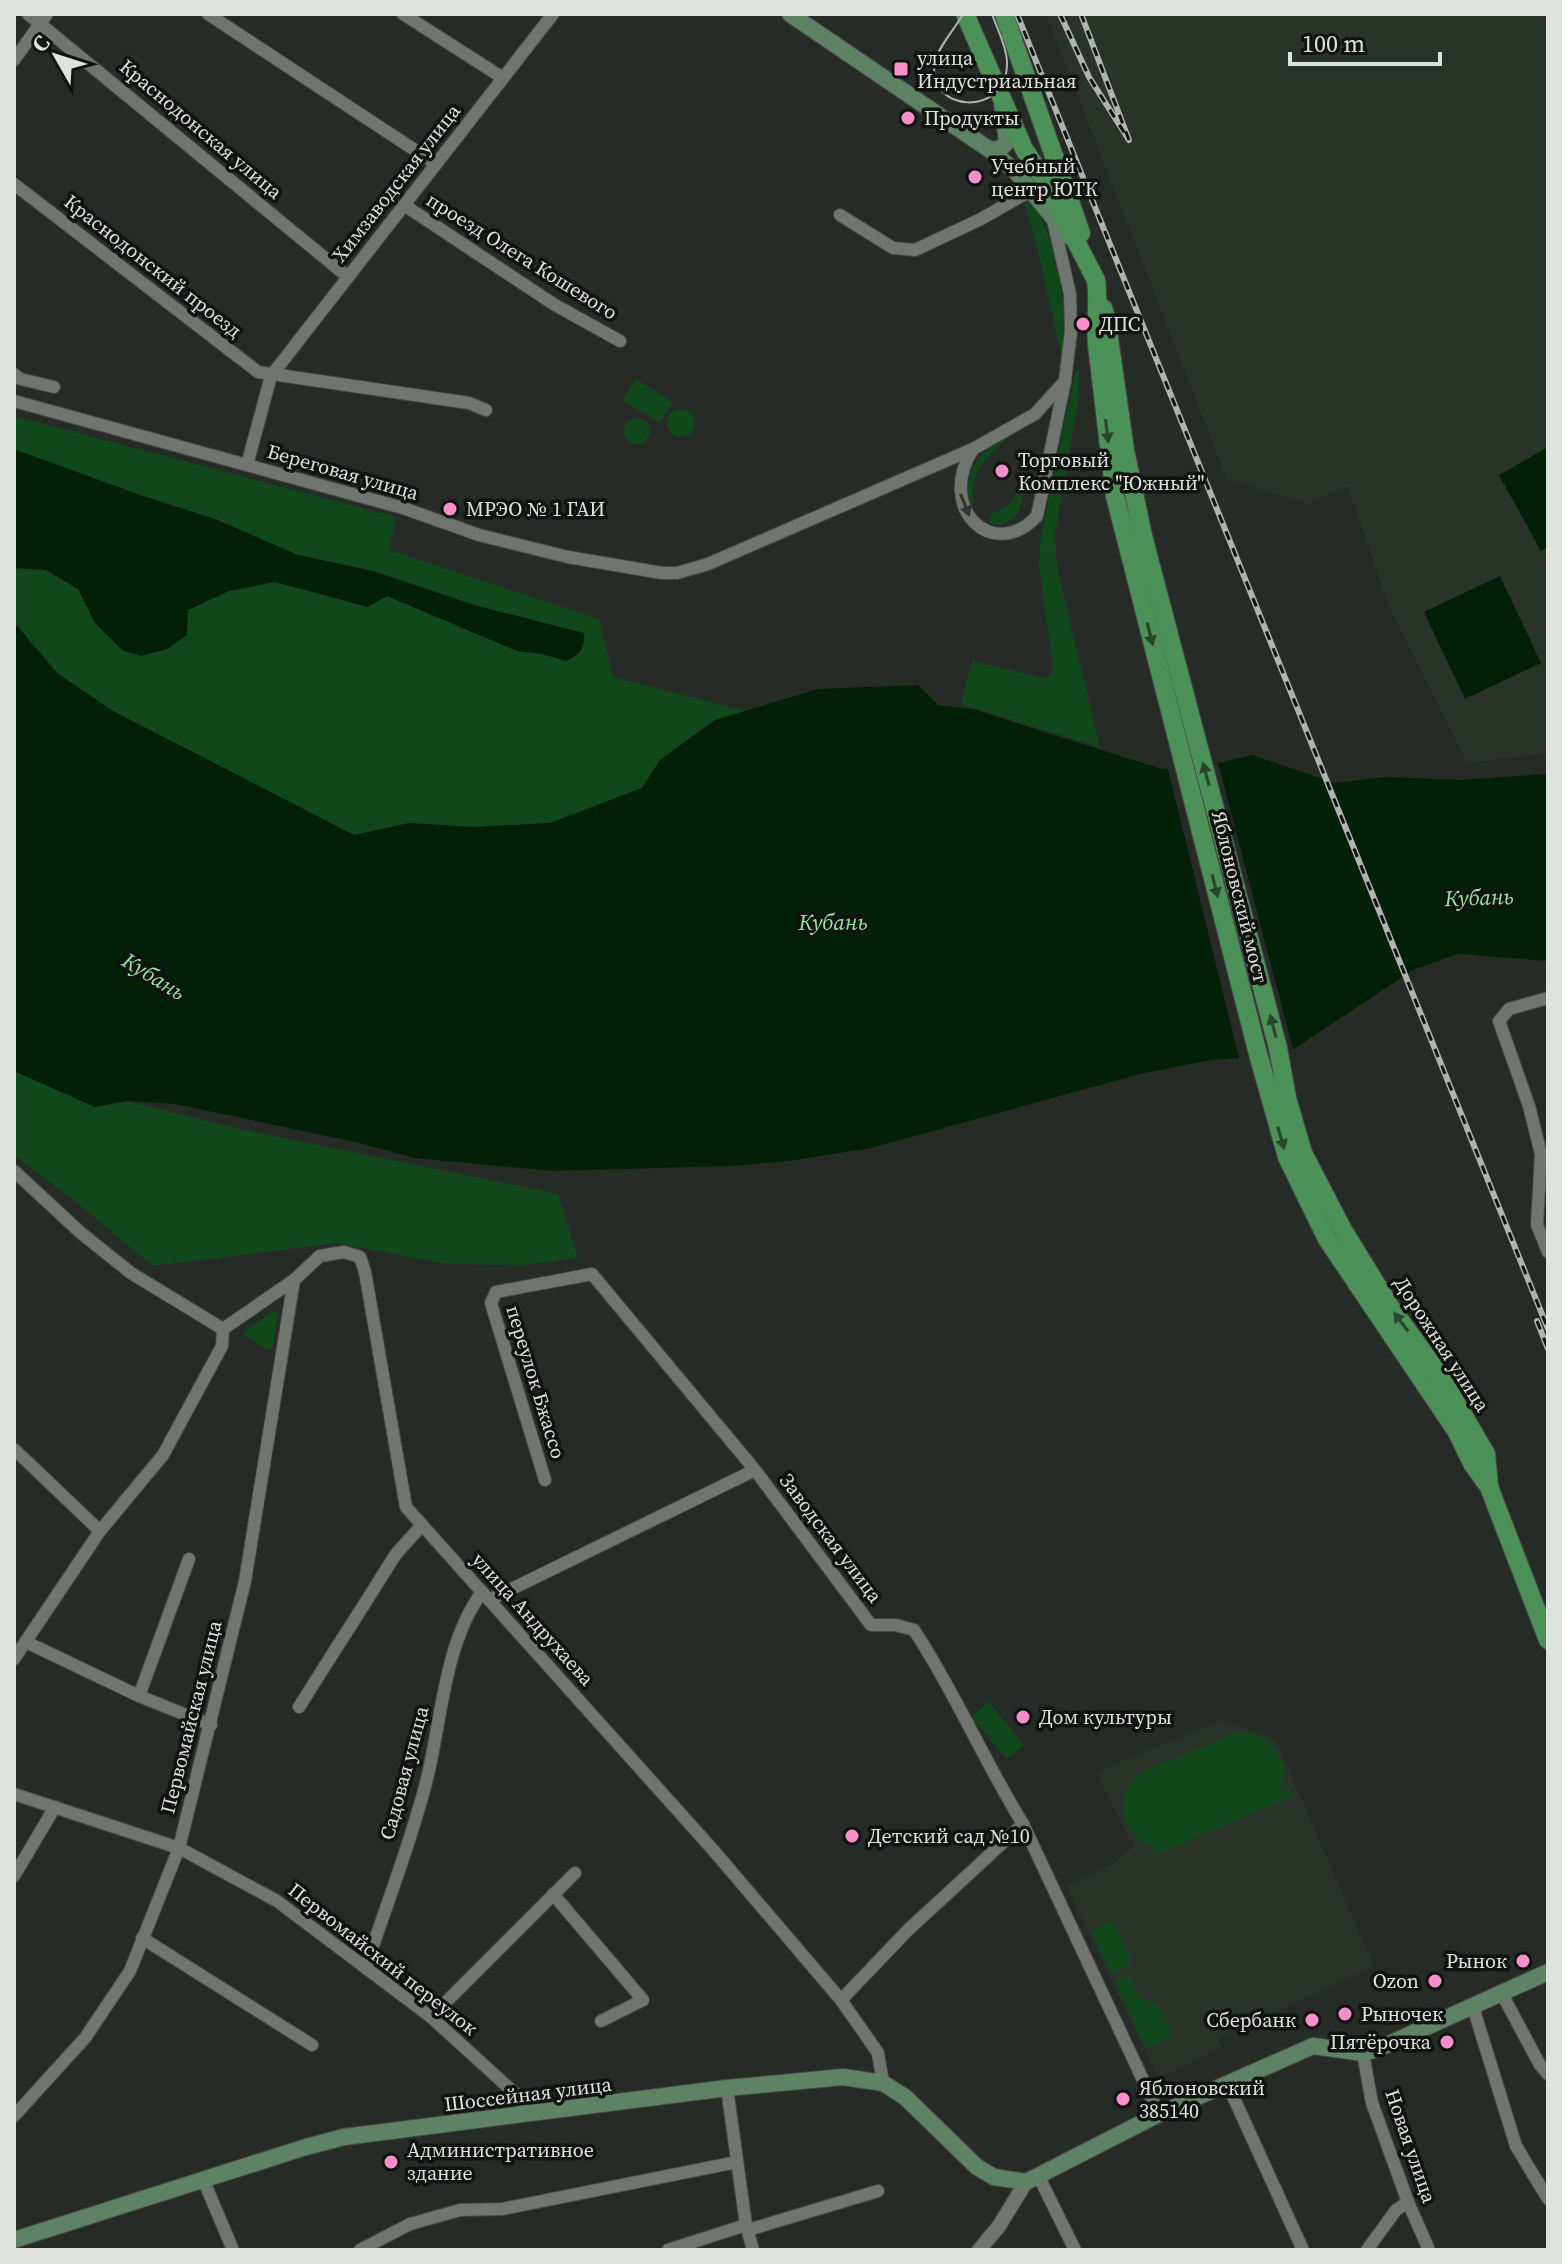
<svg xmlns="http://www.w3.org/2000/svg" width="1562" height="2264" font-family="'Source Serif 4',serif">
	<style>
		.built { fill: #2a332a }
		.green { fill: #11481b }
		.water { fill: #022006 }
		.pier { fill: #272b27 }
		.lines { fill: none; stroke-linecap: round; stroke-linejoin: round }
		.minor-casing { stroke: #464a46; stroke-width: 14 }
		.tertiary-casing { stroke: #464a46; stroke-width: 16 }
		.secondary-casing { stroke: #464a46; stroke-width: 18 }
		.primary-casing { stroke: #464a46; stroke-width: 20 }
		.minor { stroke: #707570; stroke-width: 12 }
		.tertiary { stroke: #707570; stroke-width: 14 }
		.secondary { stroke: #5e8364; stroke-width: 16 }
		.primary { stroke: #4c9157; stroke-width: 18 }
		.tram { stroke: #b0b3b0; stroke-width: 2 }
		.rail-casing { stroke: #b0b3b0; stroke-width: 6 }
		.rail { stroke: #111311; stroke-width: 3; stroke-dasharray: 9; stroke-linecap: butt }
		.oneway { fill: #29452d }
		.oneway2 { fill: #323532 }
		.poi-dot { fill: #f98fca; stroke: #111311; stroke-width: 3 }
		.labels { text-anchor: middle; stroke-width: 7; stroke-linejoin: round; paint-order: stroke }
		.poi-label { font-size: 20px; fill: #dfe2df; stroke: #111311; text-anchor: start }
		.street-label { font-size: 20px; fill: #dfe2df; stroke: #111311 }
		.water-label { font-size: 22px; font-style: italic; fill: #96e89d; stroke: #111311 }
	</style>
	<rect width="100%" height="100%" fill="#272b27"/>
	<g class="built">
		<polygon points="1046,14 1548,14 1548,753 1467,763 1389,606 1348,486 1308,504 1227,479"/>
		<polygon points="1221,1720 1270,1737 1277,1743 1374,1967 1218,2038 1222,2048 1158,2078 1067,1887 1112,1864 1136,1845 1133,1840 1130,1841 1097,1772"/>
	</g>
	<g class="green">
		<polygon points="1024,200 1036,204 1056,256 1063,301 1064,354 1061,354 1040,259"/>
		<polygon points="1076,369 1079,370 1079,396 1055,534 1057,568 1100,747 961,704 972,661 1044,678 1050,676 1053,667 1039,566 1041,536"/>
		<polygon points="636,379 673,402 660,423 622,400"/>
		<circle cx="681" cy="423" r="14"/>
		<polygon points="14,416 396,517 389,550 599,619 613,677 746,711 715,720 660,760 642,788 550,823 473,827 409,823 354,835 113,711 57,673 14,622 14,568 46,570 78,589 96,623 188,610 229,591 275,582 367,607 387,596 517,651 542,654 566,661 535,620 477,606 373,571 298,555 215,519 140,495 14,449"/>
		<circle cx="637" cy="431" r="13"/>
		<path d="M1011 435C991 453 968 472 973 503L969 504C963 470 980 449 1011 435Z"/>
		<path d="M1024 477 1026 478C1021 503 1021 529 989 523L991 514C1010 507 1017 496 1024 477Z"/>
		<polygon points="14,1071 94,1107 127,1101 231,1127 558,1194 578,1258 524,1265 446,1264 337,1243 153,1266 76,1202 14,1155"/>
		<polygon points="272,1311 278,1312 273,1348 268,1350 244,1336 244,1332"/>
		<polygon points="988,1702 1024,1745 1007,1759 971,1717"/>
		<path d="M1238 1732C1271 1733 1294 1761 1279 1793L1290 1789 1293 1796 1155 1855 1153 1846C1119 1834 1113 1796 1140 1773Z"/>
		<polygon points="1113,1921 1130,1956 1129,1965 1111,1973 1091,1931"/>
		<polygon points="1128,1975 1139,1997 1159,2006 1171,2030 1171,2037 1146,2048 1114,1981"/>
	</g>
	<g class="water">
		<polygon points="1548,447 1548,547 1541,551 1499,475"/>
		<path d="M14 449 140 495 215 519 298 555 373 571 477 606 584 633C585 649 580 655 566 661L542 654 517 651 387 596 368 607 275 582 229 591 188 610 187 635 167 649 141 656 123 651 95 623 78 589 46 570 14 568Z"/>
		<polygon points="1500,576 1541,663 1465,699 1424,612"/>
		<polygon points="14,622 57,673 113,711 354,835 409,823 473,827 550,823 642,788 660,760 715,720 818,689 918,685 938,705 972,709 1162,769 1206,766 1252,755 1335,783 1385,777 1461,780 1548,774 1548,961 1458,954 1413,970 1294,1049 1260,1057 1211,1060 1140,1074 871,1148 789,1161 731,1166 552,1171 415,1158 355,1142 175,1104 127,1101 95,1107 14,1071"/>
	</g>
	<polygon class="pier" points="1217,759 1294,1053 1260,1061 1240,1062 1167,765"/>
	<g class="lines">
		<g class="minor-casing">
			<g id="minor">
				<polyline points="28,14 348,277"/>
				<polyline points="208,14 436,164"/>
				<polyline points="403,14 503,78"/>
				<polyline points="14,60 47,14"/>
				<polyline points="14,184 258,372 469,403 486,410"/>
				<polyline points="404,205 555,305 620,341"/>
				<polyline points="840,215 893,248 915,250 981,219 1032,190"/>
				<polyline points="14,374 20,379 54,387"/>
				<polyline points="14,401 403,508 479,535 568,557 662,573 677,573 708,564 973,449 1035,414 1065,381"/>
				<path d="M973 449C935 509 994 563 1037 516L1065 381 1071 331 1070 294 1053 220"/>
				<polyline points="247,465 271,376 553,14"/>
				<polyline points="1548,998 1509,1009 1499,1021 1529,1106 1541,1154 1537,1225 1548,1252"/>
				<polyline points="14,1171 81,1233 131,1273 223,1329"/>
				<polyline points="223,1329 294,1280 320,1256 344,1252 360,1257 365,1272 406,1507 714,1851 841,2000 878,2053 883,2083"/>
				<polyline points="14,1449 100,1531"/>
				<path d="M545 1480 491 1303 496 1292 592 1274 755 1470 871 1625H896L914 1630C955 1692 984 1761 1023 1824"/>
				<polyline points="489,1600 755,1470"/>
				<polyline points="26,1642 139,1696 211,1725"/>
				<polyline points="14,1659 100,1531 163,1455 222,1346 223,1329"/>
				<polyline points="139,1696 189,1559"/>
				<polyline points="299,1707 396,1554 422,1525"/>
				<polyline points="14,1794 179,1848 277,1901 431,2017 520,2098 526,2115"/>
				<polyline points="14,1876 55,1807"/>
				<polyline points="553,1894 643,2000 601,2021"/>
				<polyline points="142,1938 312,2045"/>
				<path d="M366 1967C386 1905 411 1843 427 1779 442 1718 444 1644 482 1592"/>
				<polyline points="1502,1994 1540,2065 1548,2074"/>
				<polyline points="841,2000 908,1930 1023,1824 1159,2114"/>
				<polyline points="1473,2007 1516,2146 1548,2199"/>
				<polyline points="431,2017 575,1873"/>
				<polyline points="1363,2053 1372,2103 1408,2202 1429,2250"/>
				<polyline points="1227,2083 1303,2250"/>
				<polyline points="727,2088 746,2225 753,2250"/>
				<polyline points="14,2116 85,2038 130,1971 179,1848 245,1581 294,1280"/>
				<polyline points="1038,2175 1075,2250"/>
				<polyline points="203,2179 233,2250"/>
				<polyline points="748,2230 878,2191"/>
				<polyline points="360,2250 410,2224 460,2210 502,2209 737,2162"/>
				<polyline points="668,2250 746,2225"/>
				<polyline points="1367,2250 1396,2210 1408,2202"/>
			</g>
		</g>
		<g class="tertiary-casing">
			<polyline id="tertiary" points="979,2250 999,2226 1026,2182"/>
		</g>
		<g class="secondary-casing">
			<g id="secondary">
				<polyline points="790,14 990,150 1017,173 1068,236"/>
				<polyline points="990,150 1000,149 1007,142 1002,103"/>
				<polyline points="14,2240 306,2147 344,2137 727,2088 843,2077 883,2083 905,2097 977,2167 994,2177 1026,2182 1159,2114 1313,2046 1363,2053 1380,2048 1548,1972"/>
			</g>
		</g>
		<g class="primary-casing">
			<g id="primary">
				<path d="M965 14 1024 149 1043 178 1096 280C1099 301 1095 323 1097 345L1115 496 1258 1054 1287 1157 1327 1239 1457 1432 1472 1463 1489 1487 1548 1640"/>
				<polyline points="1004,14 1081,233"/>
				<polyline points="1103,308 1106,317 1125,450 1143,536 1278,1048 1287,1098 1303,1153 1343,1230 1391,1308 1438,1372 1486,1454 1489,1486"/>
			</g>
		</g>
		<use href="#minor" class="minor"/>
		<use href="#tertiary" class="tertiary"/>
		<use href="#secondary" class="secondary"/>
		<use href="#primary" class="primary"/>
		<path class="tram" d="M963 14C955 29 939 45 935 62 925 113 1009 119 1007 61 1006 45 997 29 992 14"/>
		<g class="rail-casing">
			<g id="rail">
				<polyline points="1017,14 1548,1329"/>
				<polyline points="1060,14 1089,77 1129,140 1081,14"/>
				<polyline points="1537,1321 1548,1349"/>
			</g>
		</g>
		<use href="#rail" class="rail"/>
	</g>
	<defs><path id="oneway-solid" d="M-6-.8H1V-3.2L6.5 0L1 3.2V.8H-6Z" transform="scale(2)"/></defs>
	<g class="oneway">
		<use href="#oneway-solid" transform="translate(1107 431) rotate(83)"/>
		<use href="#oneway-solid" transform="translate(1150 634) rotate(76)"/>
		<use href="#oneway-solid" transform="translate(1206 774) rotate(-105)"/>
		<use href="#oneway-solid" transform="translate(1215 886) rotate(76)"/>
		<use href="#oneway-solid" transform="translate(1273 1026) rotate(-105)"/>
		<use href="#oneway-solid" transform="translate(1281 1138) rotate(74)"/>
		<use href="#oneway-solid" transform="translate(1401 1322) rotate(-127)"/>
	</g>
	<use class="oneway2" href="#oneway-solid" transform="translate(965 505) rotate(68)"/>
	<g class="poi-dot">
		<rect x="893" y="61" width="16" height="16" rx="4"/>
		<circle cx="908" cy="118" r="8"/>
		<circle cx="975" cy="177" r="8"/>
		<circle cx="1083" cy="324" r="8"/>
		<circle cx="1002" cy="471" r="8"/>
		<circle cx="450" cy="509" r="8"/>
		<circle cx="1023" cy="1717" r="8"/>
		<circle cx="852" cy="1836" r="8"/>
		<circle cx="1523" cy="1961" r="8"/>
		<circle cx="1435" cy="1981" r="8"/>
		<circle cx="1345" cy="2014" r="8"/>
		<circle cx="1312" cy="2020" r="8"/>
		<circle cx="1447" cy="2042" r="8"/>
		<circle cx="1123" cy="2099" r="8"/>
		<circle cx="391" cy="2162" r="8"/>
	</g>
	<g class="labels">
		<g class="poi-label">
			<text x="917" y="65">улица<tspan x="917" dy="23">Индустриальная</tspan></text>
			<text x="924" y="125">Продукты</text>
			<text x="991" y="173">Учебный<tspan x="991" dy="23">центр ЮТК</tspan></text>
			<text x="1099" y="331">ДПС</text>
			<text x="1018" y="467">Торговый<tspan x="1018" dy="23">Комплекс "Южный"</tspan></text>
			<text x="466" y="516">МРЭО № 1 ГАИ</text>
			<text x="1039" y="1724">Дом культуры</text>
			<text x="868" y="1843">Детский сад №10</text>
			<text x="1507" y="1968" text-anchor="end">Рынок</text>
			<text x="1419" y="1988" text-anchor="end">Ozon</text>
			<text x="1361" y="2021">Рыночек</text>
			<text x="1296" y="2027" text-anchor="end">Сбербанк</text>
			<text x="1431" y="2049" text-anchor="end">Пятёрочка</text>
			<text x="1139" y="2095">Яблоновский<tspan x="1139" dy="23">385140</tspan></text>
			<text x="407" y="2157">Административное<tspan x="407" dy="23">здание</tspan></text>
		</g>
		<g class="street-label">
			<text transform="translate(201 129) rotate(40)" y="7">Краснодонская улица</text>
			<text transform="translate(396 183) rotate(-52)" y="7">Химзаводская улица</text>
			<text transform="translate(522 256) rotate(32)" y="7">проезд Олега Кошевого</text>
			<text transform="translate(153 266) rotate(38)" y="7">Краснодонский проезд</text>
			<text transform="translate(343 472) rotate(16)" y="7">Береговая улица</text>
			<text transform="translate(1240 897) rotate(76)" y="7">Яблоновский мост</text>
			<text transform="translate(1442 1344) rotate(57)" y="7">Дорожная улица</text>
			<text transform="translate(536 1382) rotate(73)" y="7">переулок Бжассо</text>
			<text transform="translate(831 1538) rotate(53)" y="7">Заводская улица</text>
			<text transform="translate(533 1619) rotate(48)" y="7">улица Андрухаева</text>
			<text transform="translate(191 1717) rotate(-76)" y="7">Первомайская улица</text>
			<text transform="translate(404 1773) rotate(-75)" y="7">Садовая улица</text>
			<text transform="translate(383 1959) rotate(38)" y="7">Первомайский переулок</text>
			<text transform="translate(528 2094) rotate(-7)" y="7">Шоссейная улица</text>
			<text transform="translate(1411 2146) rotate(71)" y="7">Новая улица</text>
		</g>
		<g class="water-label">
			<text transform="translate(1479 897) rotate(-2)" y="8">Кубань</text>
			<text x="833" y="930">Кубань</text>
			<text transform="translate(154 976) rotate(32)" y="8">Кубань</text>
		</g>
	</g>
	<rect width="1562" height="2264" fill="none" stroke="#dfe2df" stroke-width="32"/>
	<g transform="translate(56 56) rotate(309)" stroke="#111311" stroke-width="6" paint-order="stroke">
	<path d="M0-6L14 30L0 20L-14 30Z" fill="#dfe2df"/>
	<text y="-12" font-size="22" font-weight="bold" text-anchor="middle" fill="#dfe2df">С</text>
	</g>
	<path d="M1290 52v12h150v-12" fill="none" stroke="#dfe2df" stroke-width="4"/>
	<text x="1302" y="52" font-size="24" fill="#dfe2df" stroke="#111311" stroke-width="6" paint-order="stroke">100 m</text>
</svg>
